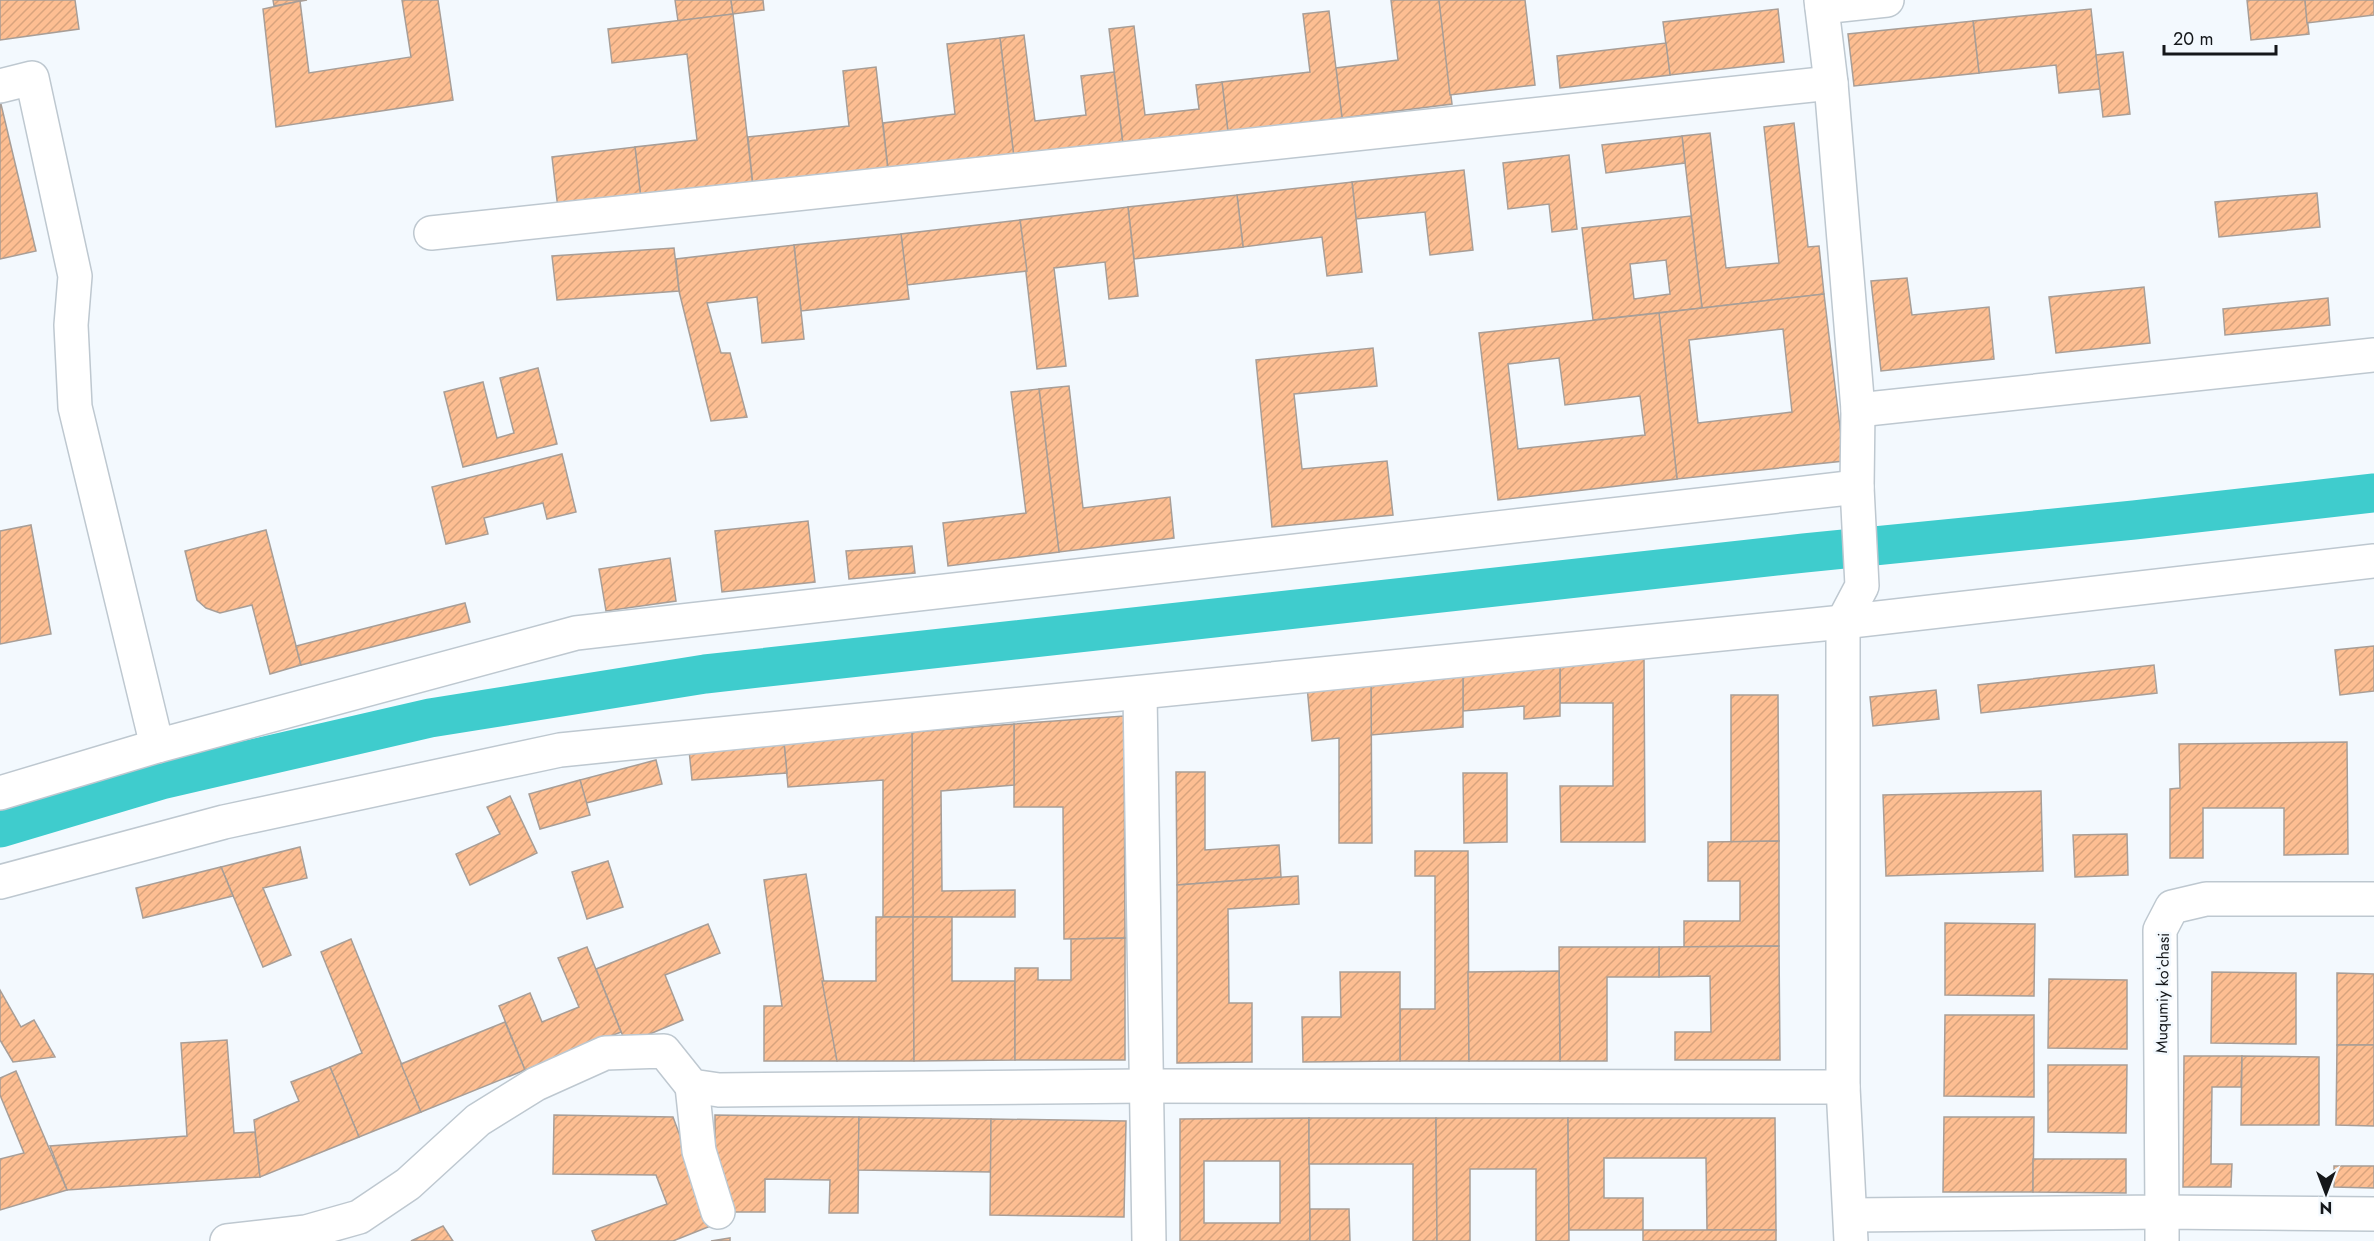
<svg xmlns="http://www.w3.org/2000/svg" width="2374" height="1241" font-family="Jost,sans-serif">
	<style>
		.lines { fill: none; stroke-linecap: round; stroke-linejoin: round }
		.canal { stroke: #3fcccd; stroke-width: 39 }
		.building { fill: url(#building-hatch); stroke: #a89e97; stroke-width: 1.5; fill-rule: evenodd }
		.minor-casing { stroke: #bec8d0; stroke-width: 36 }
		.minor { stroke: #fff; stroke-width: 33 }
		.labels { text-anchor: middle; stroke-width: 5; stroke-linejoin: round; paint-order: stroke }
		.street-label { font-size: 16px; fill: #14171a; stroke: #f3f9fe }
	</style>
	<defs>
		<pattern id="building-hatch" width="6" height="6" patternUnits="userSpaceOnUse" patternTransform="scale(1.5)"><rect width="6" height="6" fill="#fdbe92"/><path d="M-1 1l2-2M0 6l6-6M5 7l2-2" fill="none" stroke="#d8a37d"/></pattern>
	</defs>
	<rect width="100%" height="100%" fill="#f3f9fe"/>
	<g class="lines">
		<polyline class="canal" points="0,828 161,780 430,718 705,674 1804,553 2134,520 2374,493"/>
	</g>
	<g class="building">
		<polygon points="0,0 75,0 79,29 0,40"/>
		<polygon points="273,0 307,0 274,6"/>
		<polygon points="402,0 438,0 453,100 276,127 263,9 300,1 309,73 411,57"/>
		<polygon points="675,0 731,0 733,14 678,21"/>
		<polygon points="731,0 763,0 764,10 733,14"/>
		<polygon points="1391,0 1439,0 1452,104 1342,118 1336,68 1398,60"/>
		<polygon points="1439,0 1525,0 1535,85 1450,95"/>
		<polygon points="2247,0 2305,0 2309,34 2251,40"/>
		<polygon points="2305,0 2374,0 2374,15 2307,23"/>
		<polygon points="1778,9 1784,62 1670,75 1663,22"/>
		<polygon points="2091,9 2100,89 2059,93 2056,65 1979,73 1973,21"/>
		<polygon points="1329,11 1342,118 1228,132 1222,82 1310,72 1303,14"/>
		<polygon points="733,14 753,186 641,199 635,147 697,140 687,54 612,63 608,29"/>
		<polygon points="1973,21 1979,73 1854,86 1848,34"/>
		<polygon points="1134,26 1145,115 1199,109 1196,85 1222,82 1228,132 1123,145 1109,29"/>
		<polygon points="1024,35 1035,121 1086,115 1081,76 1114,72 1123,145 1014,158 1000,38"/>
		<polygon points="1000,38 1014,158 888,170 883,123 955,114 947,44"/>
		<polygon points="1666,43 1670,75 1560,88 1557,56"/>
		<polygon points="2123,52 2130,114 2103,117 2096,55"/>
		<polygon points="876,67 888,170 753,186 748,137 849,126 843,71"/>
		<polygon points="0,100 36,251 0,259"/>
		<polygon points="1794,123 1808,247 1819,246 1824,294 1702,308 1682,136 1710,133 1726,268 1779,263 1764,127"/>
		<polygon points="1682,136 1685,163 1606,173 1602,145"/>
		<polygon points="635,147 641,199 558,209 552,157"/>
		<polygon points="1569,155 1577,229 1552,232 1549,204 1508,209 1503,163"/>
		<polygon points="1464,170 1473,250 1430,255 1425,212 1356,219 1352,182"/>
		<polygon points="1352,182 1362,272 1327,276 1322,237 1243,247 1237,195"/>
		<polygon points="2317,193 2320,227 2219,237 2215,202"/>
		<polygon points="1237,195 1243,247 1134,259 1128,207"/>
		<polygon points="1128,207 1138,296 1109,299 1105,262 1054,268 1066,366 1037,369 1020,220"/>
		<path d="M1691 216 1702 308 1593 320 1582 228ZM1666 260 1670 294 1634 299 1630 264Z"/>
		<polygon points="1020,220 1027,271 907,285 901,234"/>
		<polygon points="901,234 909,299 801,311 794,245"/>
		<polygon points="794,245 804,339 762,343 757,297 707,303 721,353 730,353 747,417 711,421 679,291 676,259"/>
		<polygon points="674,248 679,291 557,300 552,256"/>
		<polygon points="1907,278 1912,315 1989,307 1994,359 1881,371 1871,281"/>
		<polygon points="2144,287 2150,343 2056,353 2049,297"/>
		<path d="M1824 294 1844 461 1677 479 1659 313ZM1783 329 1792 412 1698 423 1689 340Z"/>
		<polygon points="2328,298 2330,325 2225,335 2223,309"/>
		<path d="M1659 313 1677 479 1498 500 1479 333ZM1559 358 1565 405 1640 396 1645 435 1518 449 1508 364Z"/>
		<polygon points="1373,348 1377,386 1294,394 1302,469 1387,461 1393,515 1272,527 1256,360"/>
		<polygon points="538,368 557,444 463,467 444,392 483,382 497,438 514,433 500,378"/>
		<polygon points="1069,386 1083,508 1170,497 1174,538 1059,552 1039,389"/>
		<polygon points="1039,389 1059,552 948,566 943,523 1026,513 1011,392"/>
		<polygon points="562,454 576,512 547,519 543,503 484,518 488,534 446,544 432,487"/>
		<polygon points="808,521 815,582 722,592 715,531"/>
		<polygon points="31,525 51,634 0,644 0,531"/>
		<polygon points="266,530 301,665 270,674 252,605 220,613 206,608 197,600 185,551"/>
		<polygon points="912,546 915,573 849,579 846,551"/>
		<polygon points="670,558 676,601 606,611 599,569"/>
		<polygon points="465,603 470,622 301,665 296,646"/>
		<polygon points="2374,646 2374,691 2340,695 2335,650"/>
		<polygon points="1644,657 1645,842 1561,842 1560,786 1613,786 1613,703 1560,703 1560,664"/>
		<polygon points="1560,664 1560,716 1524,719 1524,706 1463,711 1463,672"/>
		<polygon points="2154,665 2157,693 1981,713 1978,685"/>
		<polygon points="1463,672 1463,727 1371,735 1371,680"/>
		<polygon points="1371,680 1372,843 1339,843 1339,738 1312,741 1307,686"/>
		<polygon points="1936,690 1939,719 1873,726 1870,697"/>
		<polygon points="1731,695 1778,695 1779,841 1731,842"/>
		<polygon points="1124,716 1125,938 1064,939 1063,807 1014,807 1014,724"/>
		<polygon points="1014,724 1014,785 941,791 942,891 1015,890 1015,917 913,917 912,732"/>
		<polygon points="912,732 913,917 883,917 883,780 788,787 784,743"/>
		<polygon points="2347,742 2348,854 2284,855 2284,808 2203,808 2203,858 2170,858 2170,789 2180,788 2179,744"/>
		<polygon points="784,743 787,773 692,780 689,750"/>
		<polygon points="656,760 662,784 586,803 580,780"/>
		<polygon points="1176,772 1205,772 1205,850 1279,845 1281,877 1177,885"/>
		<polygon points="1463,773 1507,773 1507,842 1464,843"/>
		<polygon points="580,780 590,815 540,829 529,794"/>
		<polygon points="2041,791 2043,871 1886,876 1883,795"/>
		<polygon points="510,796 537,853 470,885 456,854 500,834 487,807"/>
		<polygon points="2127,834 2128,875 2075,877 2073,835"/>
		<polygon points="1779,841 1779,946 1684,947 1684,921 1740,921 1740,881 1708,881 1708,842"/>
		<polygon points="300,847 307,878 263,888 291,955 263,967 221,867"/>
		<polygon points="1415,851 1468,851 1469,1061 1400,1061 1400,1009 1435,1009 1435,876 1415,876"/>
		<polygon points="608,861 623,907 587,919 572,872"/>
		<polygon points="221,867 233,896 143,918 136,888"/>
		<polygon points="806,874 837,1061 764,1061 764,1006 782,1006 764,880"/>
		<polygon points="1298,876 1299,904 1228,909 1229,1003 1252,1003 1252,1062 1177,1063 1177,885"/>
		<polygon points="876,917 913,917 914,1061 837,1061 822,981 876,981"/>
		<polygon points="913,917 952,917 952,981 1015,981 1015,1060 914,1061"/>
		<polygon points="1945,923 2035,924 2034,996 1945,995"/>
		<polygon points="708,924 720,953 665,975 683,1020 626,1044 596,969"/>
		<polygon points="1125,938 1125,1060 1015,1060 1015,968 1038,968 1038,980 1071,980 1071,939"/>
		<polygon points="351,939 421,1112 359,1137 330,1067 362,1053 321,952"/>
		<polygon points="1779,946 1780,1060 1675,1060 1675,1032 1711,1032 1710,976 1659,977 1659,947"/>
		<polygon points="587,947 621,1032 525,1070 499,1006 530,993 542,1022 579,1007 558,958"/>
		<polygon points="1559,947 1659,947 1659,977 1607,977 1607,1061 1560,1061"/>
		<polygon points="1559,971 1560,1061 1469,1061 1468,972"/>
		<polygon points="1340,972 1400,972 1400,1061 1303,1062 1302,1017 1341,1017"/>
		<polygon points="2212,972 2296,973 2296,1044 2211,1043"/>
		<polygon points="2337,973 2374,974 2374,1045 2337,1045"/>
		<polygon points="2049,979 2127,980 2127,1049 2048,1048"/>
		<polygon points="0,990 21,1027 34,1020 55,1057 13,1062 0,1040"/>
		<polygon points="1945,1015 2034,1015 2034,1097 1944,1096"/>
		<polygon points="505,1022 525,1070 421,1112 401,1064"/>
		<polygon points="227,1040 234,1133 255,1132 260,1177 67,1190 50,1146 187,1136 181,1043"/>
		<polygon points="2337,1045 2374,1045 2374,1126 2336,1125"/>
		<polygon points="2184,1056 2242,1056 2241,1087 2212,1087 2211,1164 2232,1164 2231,1187 2183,1187"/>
		<polygon points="2242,1056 2319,1057 2319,1125 2241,1125"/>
		<polygon points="2048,1065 2127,1065 2126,1133 2048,1132"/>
		<polygon points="330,1067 359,1137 260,1177 254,1120 299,1101 291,1082"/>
		<polygon points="16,1071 67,1190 0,1210 0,1159 24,1153 0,1095 0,1078"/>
		<polygon points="554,1115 673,1117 713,1225 673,1241 596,1241 592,1231 667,1204 656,1175 553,1174"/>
		<polygon points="715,1115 859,1117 858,1213 829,1213 830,1180 765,1179 765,1212 727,1212 715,1168"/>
		<polygon points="859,1117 991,1119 991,1172 858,1170"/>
		<polygon points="1944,1117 2034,1117 2033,1192 1943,1192"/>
		<path d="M1309 1118 1310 1241H1180V1119ZM1204 1161H1280V1223H1204Z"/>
		<polygon points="1309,1118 1436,1118 1437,1241 1413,1241 1413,1164 1309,1164"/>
		<polygon points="1436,1118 1568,1118 1569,1241 1536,1241 1536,1169 1470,1169 1470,1241 1437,1241"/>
		<polygon points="1568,1118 1775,1118 1776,1230 1707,1230 1706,1158 1604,1158 1604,1198 1643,1198 1643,1230 1569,1230"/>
		<polygon points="991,1119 1126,1121 1124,1217 990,1215"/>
		<polygon points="2033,1159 2126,1159 2126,1193 2033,1192"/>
		<polygon points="2334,1166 2374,1166 2374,1188 2334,1187"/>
		<polygon points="1310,1209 1349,1209 1350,1241 1310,1241"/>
		<polygon points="443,1226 453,1241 411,1241"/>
		<rect x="1643" y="1230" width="133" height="11"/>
		<polygon points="730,1238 730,1241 711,1241"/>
	</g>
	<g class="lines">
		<g class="minor-casing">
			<g id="minor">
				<polyline points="1821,0 1831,83 1858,410 1857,487 1862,586 1843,622 1843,1087 1851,1241"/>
				<polyline points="1822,7 1887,0"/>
				<polyline points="0,86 32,78 75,276 71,325 75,407 157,746"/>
				<polyline points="431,233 1831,83"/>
				<polyline points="1858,410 2374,355"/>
				<polyline points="1140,694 1149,1241"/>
				<polyline points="0,793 157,746 576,633 1857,487"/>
				<polyline points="0,882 224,822 560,750 1843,622 2374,561"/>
				<polyline points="692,1086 699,1151 718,1212"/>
				<polyline points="1851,1215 2162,1212 2160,930 2172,907 2206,899 2374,899"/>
				<polyline points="227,1241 306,1232 359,1217 408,1184 478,1120 536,1084 605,1053 664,1051 692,1086 719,1090 1145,1086 1843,1087"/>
				<polyline points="2162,1241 2162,1212 2374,1214"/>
			</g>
		</g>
		<use href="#minor" class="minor"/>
	</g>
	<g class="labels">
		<g class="street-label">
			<text transform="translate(2162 993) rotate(-89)" y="6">Muqumiy koʻchasi</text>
		</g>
	</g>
	<g transform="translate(2326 1193) rotate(180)" stroke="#f3f9fe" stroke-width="4.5" paint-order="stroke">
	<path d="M0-4.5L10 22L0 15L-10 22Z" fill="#14171a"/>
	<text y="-9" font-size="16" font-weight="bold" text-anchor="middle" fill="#14171a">N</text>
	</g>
	<path d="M2164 45v9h112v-9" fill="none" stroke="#14171a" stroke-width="3"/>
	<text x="2173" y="45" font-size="18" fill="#14171a" stroke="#f3f9fe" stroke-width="4.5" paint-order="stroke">20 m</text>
</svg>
